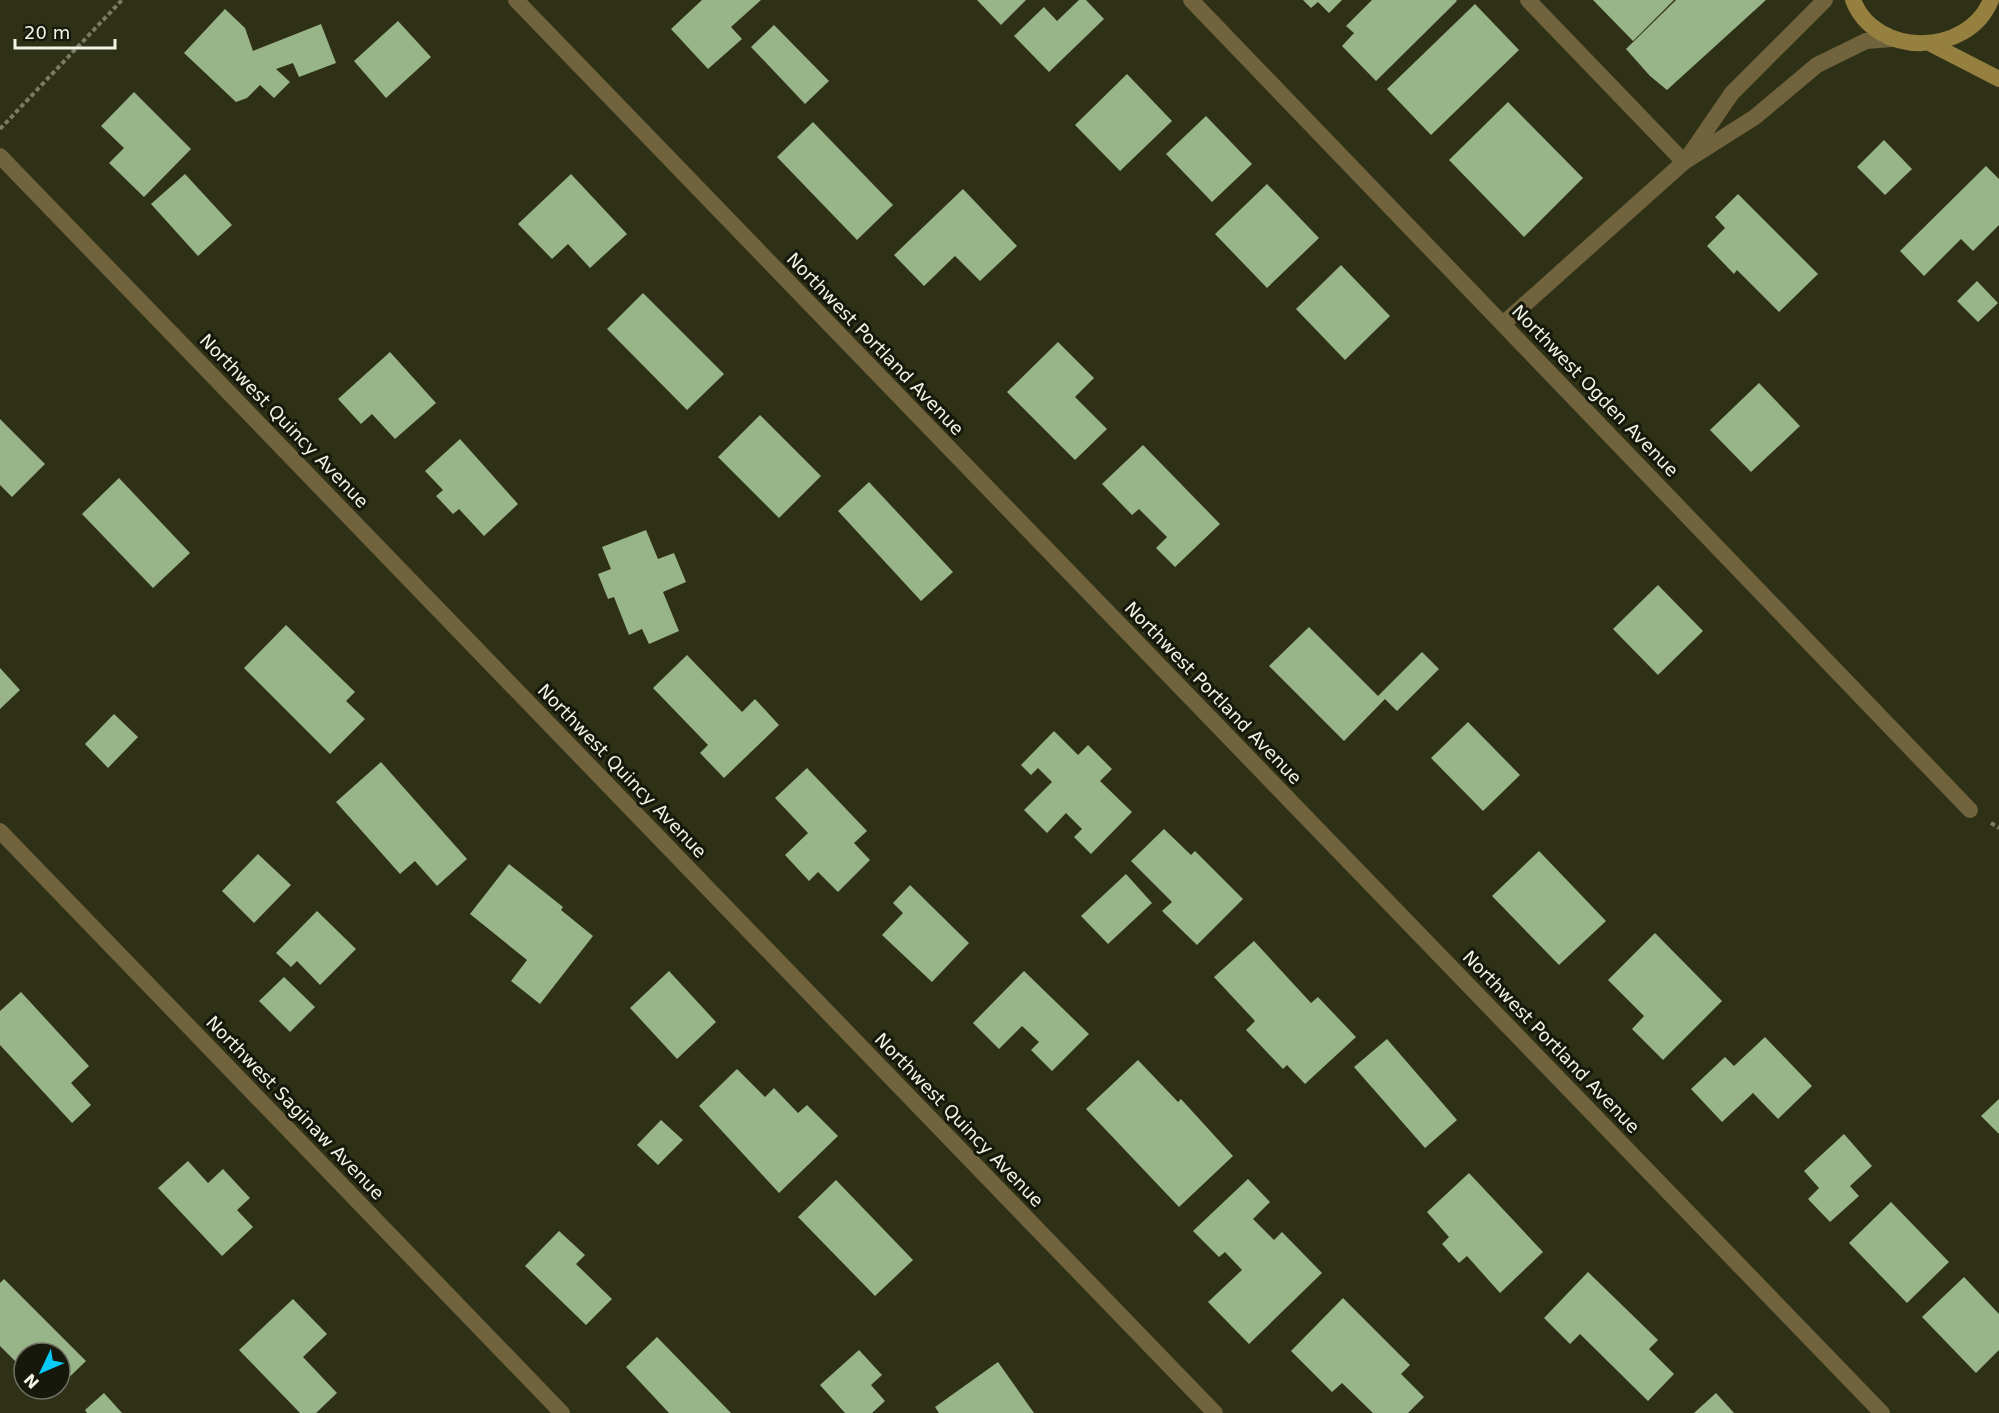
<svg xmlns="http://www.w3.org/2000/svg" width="1999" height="1413" font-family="'DejaVu Sans',sans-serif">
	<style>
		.building { fill: #98b489 }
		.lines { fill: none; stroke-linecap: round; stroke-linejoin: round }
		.path { stroke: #797b64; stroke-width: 4; stroke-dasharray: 4.5 3; stroke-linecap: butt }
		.service { stroke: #70633d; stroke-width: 16 }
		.minor { stroke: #70633d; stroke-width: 16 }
		.tertiary { stroke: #70633d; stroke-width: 16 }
		.secondary { stroke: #958040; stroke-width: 16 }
		.labels { text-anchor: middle; stroke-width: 6; stroke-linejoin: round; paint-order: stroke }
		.street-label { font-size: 18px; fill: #f2f5e4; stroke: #17180c }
	</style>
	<rect width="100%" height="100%" fill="#2f3116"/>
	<g class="building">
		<polygon points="702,0 761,0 731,27 742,39 708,69 671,29"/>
		<polygon points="977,0 1026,0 1001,25"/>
		<polygon points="1079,0 1086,0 1104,19 1049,72 1014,36 1044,7 1057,21"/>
		<polygon points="1303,0 1342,0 1329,13 1318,2 1311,8"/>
		<polygon points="1372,0 1456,0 1457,1 1376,81 1342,46 1354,33 1346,26"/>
		<polygon points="1593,0 1674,0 1633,41"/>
		<polygon points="1676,0 1766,0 1667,90 1650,76 1626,49"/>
		<polygon points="1475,4 1519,50 1431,135 1387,89"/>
		<polygon points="225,9 245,28 253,51 321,24 336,63 299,77 293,63 276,69 290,82 274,98 260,85 247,98 236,102 184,53"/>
		<polygon points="398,21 431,57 386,98 354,61"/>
		<polygon points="774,25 829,81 805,104 751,47"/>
		<polygon points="1127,74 1172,121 1120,171 1075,125"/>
		<polygon points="134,92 191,149 144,197 109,163 124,148 101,126"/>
		<polygon points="1508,102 1583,178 1524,237 1449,160"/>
		<polygon points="1206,116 1252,164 1212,202 1166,154"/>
		<polygon points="813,122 893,205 857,240 777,157"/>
		<polygon points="1884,140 1912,169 1885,195 1857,167"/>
		<polygon points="1986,166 1999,179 1999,225 1973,251 1961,239 1924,276 1900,251"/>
		<polygon points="185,174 232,225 198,256 151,204"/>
		<polygon points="571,174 627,234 590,268 568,244 552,259 518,224"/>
		<polygon points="1267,184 1319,238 1267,288 1215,234"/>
		<polygon points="963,189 1017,246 980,281 955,256 924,286 894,255"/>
		<polygon points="1738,194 1818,274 1779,312 1737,270 1734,274 1707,246 1725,228 1715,217"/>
		<polygon points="1341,265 1390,316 1345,360 1296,309"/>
		<polygon points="1977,281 1998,303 1978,322 1957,301"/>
		<polygon points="643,293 724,374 687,410 607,329"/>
		<polygon points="1058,342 1094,378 1075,397 1107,429 1075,460 1007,392"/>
		<polygon points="390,352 436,403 395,439 372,414 361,424 338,399"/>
		<polygon points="1759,383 1800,426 1751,472 1710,430"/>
		<polygon points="760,415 821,476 779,518 718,457"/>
		<polygon points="0,419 45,464 12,497 0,485"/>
		<polygon points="460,439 518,504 484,536 459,509 453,514 436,496 443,490 425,471"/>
		<polygon points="1143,445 1220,524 1175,567 1156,548 1167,537 1139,509 1132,515 1102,484"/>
		<polygon points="119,478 190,553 153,588 82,514"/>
		<polygon points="869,482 953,572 921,601 838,511"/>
		<polygon points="646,530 658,559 674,553 686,582 663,592 679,631 649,644 642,629 629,635 614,597 608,599 598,574 611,569 602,547"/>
		<polygon points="1658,585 1703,631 1658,675 1613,629"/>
		<polygon points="286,625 355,692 346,701 365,719 330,754 244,668"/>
		<polygon points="1309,627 1378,696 1422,652 1439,669 1397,711 1385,699 1344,741 1269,666"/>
		<polygon points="687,655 742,712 755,699 779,725 724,778 700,753 708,745 653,688"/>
		<polygon points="0,668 20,690 0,709"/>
		<polygon points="114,714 138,737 108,768 85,744"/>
		<polygon points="1468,722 1520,775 1483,811 1431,758"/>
		<polygon points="1054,731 1078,755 1088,745 1112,769 1100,781 1132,812 1091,854 1074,837 1082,829 1066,813 1047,833 1024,810 1052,782 1038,768 1031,775 1021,765"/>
		<polygon points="381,762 467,859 437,886 415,861 400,874 336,802"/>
		<polygon points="807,768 867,831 854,843 870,860 838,892 818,872 809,881 785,855 808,833 775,798"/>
		<polygon points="1164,829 1191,855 1195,851 1243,899 1197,945 1162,911 1172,902 1131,861"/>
		<polygon points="1539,851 1606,921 1559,965 1492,896"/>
		<polygon points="258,854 291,885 254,923 222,891"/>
		<polygon points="509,864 563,907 561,910 593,936 540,1004 511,981 527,960 470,914"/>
		<polygon points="1126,874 1152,903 1108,944 1081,916"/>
		<polygon points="910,885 969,943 932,982 882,935 903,913 893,903"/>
		<polygon points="317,911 356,949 320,985 297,961 291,967 276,953"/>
		<polygon points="1655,933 1722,1001 1663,1060 1632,1029 1644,1016 1608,980"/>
		<polygon points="1254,941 1311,1003 1318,997 1356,1037 1305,1084 1287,1065 1283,1069 1246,1030 1255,1021 1214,977"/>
		<polygon points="669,971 716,1022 677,1059 630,1008"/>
		<polygon points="1024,971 1089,1034 1052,1071 1031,1050 1039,1042 1022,1026 999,1049 973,1023"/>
		<polygon points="284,977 315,1007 290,1032 259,1001"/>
		<polygon points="21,992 89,1066 71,1083 91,1105 72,1123 0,1045 0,1011"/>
		<polygon points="1765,1037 1812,1086 1778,1119 1753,1093 1722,1122 1691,1089 1725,1057 1734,1066"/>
		<polygon points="1387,1039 1457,1120 1425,1148 1354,1067"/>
		<polygon points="1138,1060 1178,1102 1181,1099 1233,1156 1179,1207 1086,1109"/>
		<polygon points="737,1069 765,1097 774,1088 798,1113 807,1105 838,1136 779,1193 699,1106"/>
		<polygon points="1999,1099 1999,1134 1981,1116"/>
		<polygon points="661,1120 683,1140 658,1165 637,1145"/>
		<polygon points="1844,1134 1872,1166 1850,1186 1859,1196 1830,1222 1808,1199 1819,1188 1804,1171"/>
		<polygon points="188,1161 208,1183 223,1169 250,1198 237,1210 253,1227 222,1256 158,1188"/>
		<polygon points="1469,1173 1543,1252 1500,1293 1467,1256 1459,1263 1442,1244 1449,1237 1427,1212"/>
		<polygon points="1248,1179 1270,1202 1253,1219 1274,1240 1282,1232 1322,1273 1249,1344 1208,1302 1242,1270 1225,1252 1219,1257 1193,1231"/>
		<polygon points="836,1180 913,1260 875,1296 798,1217"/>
		<polygon points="1891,1202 1949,1262 1907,1303 1849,1243"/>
		<polygon points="559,1231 585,1255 576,1264 612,1299 586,1325 525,1266"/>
		<polygon points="1588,1272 1658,1340 1649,1349 1674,1374 1648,1401 1580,1334 1570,1344 1544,1318"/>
		<polygon points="1964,1277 1999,1314 1999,1350 1976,1373 1922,1317"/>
		<polygon points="4,1279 86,1361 60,1386 60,1353 24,1353 24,1370 0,1346 0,1283"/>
		<polygon points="1343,1298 1410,1365 1401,1374 1424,1397 1408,1413 1373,1413 1342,1383 1332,1392 1291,1351"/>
		<polygon points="293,1299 327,1334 303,1357 337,1393 316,1413 300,1413 239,1350"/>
		<polygon points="657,1337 731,1413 669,1413 626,1367"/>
		<polygon points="859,1350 882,1375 871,1385 885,1401 872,1413 845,1413 820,1385"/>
		<polygon points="998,1362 1034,1413 939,1413 935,1407"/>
		<polygon points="104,1393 122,1413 87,1413 85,1410"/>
		<polygon points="1716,1393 1734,1413 1694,1413"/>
	</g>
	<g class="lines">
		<g class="path">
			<polyline points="0,129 122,0"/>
			<polyline points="1991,823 1999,828"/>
		</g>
		<polyline class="service" points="1528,0 1684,162"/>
		<g class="minor">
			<polyline points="1191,0 1970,810"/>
			<polyline points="0,156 1215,1413"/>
			<polyline points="1688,157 1732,93 1825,0"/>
			<polyline points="1504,323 1684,162 1755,117 1817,65 1866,41 1892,39"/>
			<polyline points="0,831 562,1413"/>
		</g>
		<polyline class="tertiary" points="516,0 1882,1413"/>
		<g class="secondary">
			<path d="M1853 0C1875 58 1968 57 1991 0"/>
			<polyline points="1931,44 1999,79"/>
		</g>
	</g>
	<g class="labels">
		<g class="street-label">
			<text transform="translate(875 344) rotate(46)" y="6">Northwest Portland Avenue</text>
			<text transform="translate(1595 391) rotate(46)" y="6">Northwest Ogden Avenue</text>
			<text transform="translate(284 421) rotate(46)" y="6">Northwest Quincy Avenue</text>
			<text transform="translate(1213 693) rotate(46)" y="6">Northwest Portland Avenue</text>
			<text transform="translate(622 771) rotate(46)" y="6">Northwest Quincy Avenue</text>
			<text transform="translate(1551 1042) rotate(46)" y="6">Northwest Portland Avenue</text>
			<text transform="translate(295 1108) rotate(46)" y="6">Northwest Saginaw Avenue</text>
			<text transform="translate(959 1120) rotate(46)" y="6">Northwest Quincy Avenue</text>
		</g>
	</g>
	<g transform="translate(42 1371) rotate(226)"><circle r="28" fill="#17180c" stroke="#6f7062" stroke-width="1.5"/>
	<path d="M0-4.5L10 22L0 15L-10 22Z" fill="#06cbf9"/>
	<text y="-9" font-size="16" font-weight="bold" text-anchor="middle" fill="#f2f5e4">N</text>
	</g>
	<path d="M15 39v9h100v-9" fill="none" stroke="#f2f5e4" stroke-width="3"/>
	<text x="24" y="39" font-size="18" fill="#f2f5e4" stroke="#17180c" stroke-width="4.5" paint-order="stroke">20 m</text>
</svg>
